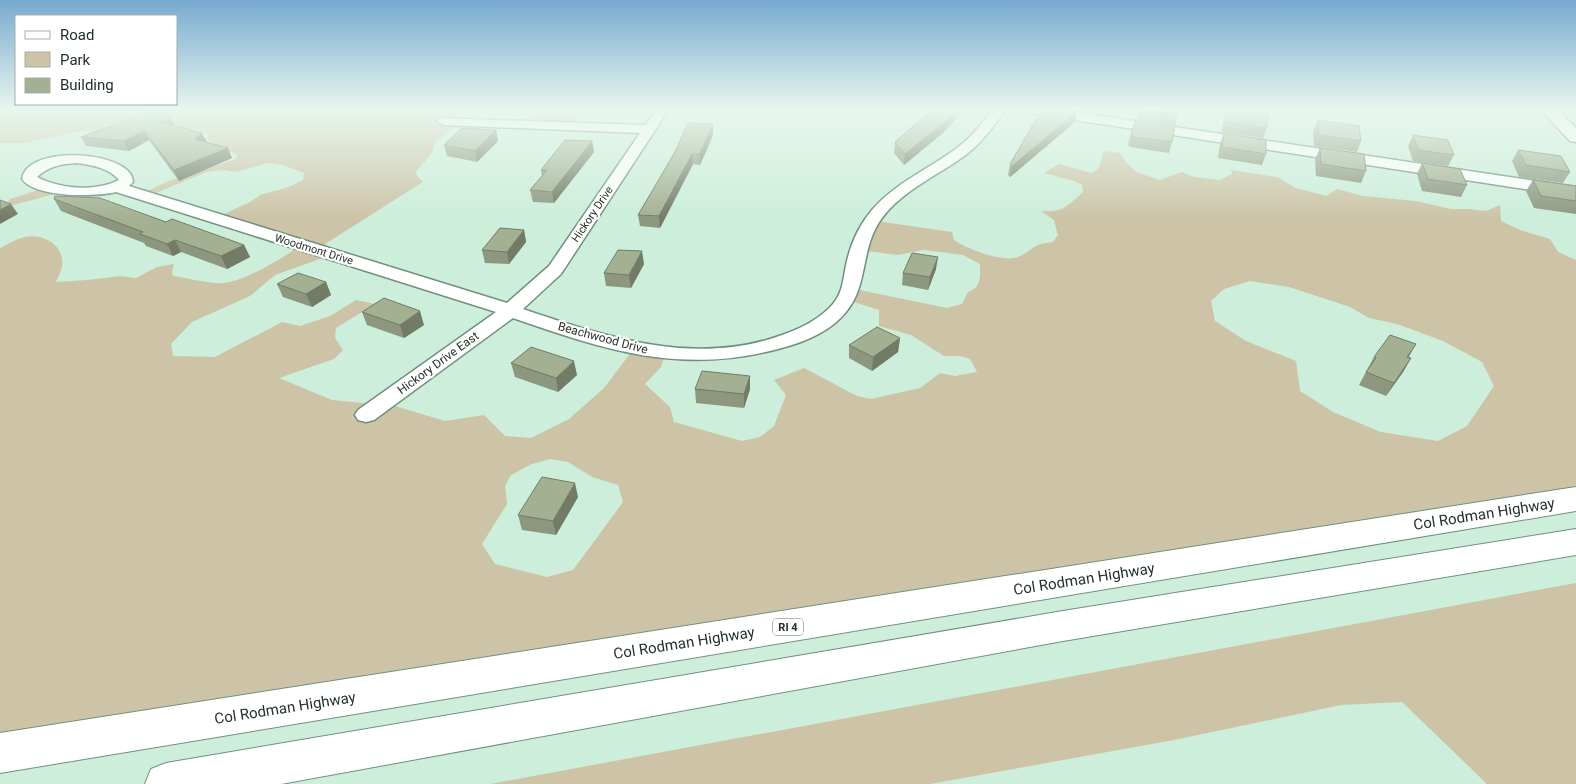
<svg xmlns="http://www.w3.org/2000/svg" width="1576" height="784" font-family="Roboto,sans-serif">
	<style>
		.green { fill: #cdc4a7; fill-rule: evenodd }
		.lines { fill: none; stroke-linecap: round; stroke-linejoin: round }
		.minor-casing { stroke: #70907d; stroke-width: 3 }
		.tertiary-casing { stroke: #70907d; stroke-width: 3 }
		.trunk-casing { stroke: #70907d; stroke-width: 2 }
		.minor { fill: #fff; fill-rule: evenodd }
		.tertiary { fill: #fff; fill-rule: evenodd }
		.trunk { fill: #fff; fill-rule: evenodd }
		.wall { fill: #8c977d }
		.shaded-wall { fill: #727b66 }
		.building { fill: #a3b091; stroke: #727b66 }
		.labels { text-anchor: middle; stroke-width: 4.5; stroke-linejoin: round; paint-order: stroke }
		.far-street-label { font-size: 11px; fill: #233129; stroke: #fff }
		.shield { fill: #fff; stroke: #656f69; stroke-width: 1 }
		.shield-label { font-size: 11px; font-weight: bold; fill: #233129 }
		.street-label { font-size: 12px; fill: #233129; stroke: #fff }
		.near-street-label { font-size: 15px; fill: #233129; stroke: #fff }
	</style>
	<rect width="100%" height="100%" fill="#cceeda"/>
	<g class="green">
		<path d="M0 109H462L456 114 457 121 459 123 435 142 432 153 415 173 423 182 325 244 334 254 275 275 250 296 192 322 171 344 173 356 215 357 282 322 300 326 330 316 356 300 375 304 336 328 335 338 343 350 334 359 279 378 332 400 395 406 445 421 484 415 505 436 531 438 569 419 604 388 635 347 666 350 661 367 645 384 670 407 674 422 742 441 760 437 774 426 786 395 774 380 804 368 857 396 871 399 920 388 940 373 955 376 977 372 970 359 960 356H944L911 335 879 326V310L838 297 845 287 947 308 962 304 968 292C982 287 980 277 980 264L963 255 923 250 898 255 859 250 869 220 952 232 954 240C967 249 1003 263 1018 257 1034 250 1031 244 1053 242L1058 235 1054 220 1041 211C1063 213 1067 206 1083 192L1082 185 1074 181 1044 173 1059 164 1091 173C1101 169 1102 161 1103 151L1120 153 1126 162 1136 172 1160 180 1182 172 1194 177 1220 180 1232 174 1231 170 1277 177 1296 188 1326 196 1337 189 1363 196 1416 201 1451 209H1468L1486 211 1500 205 1501 221 1520 230 1550 239 1558 252 1576 260V499L0 755V248C8 244 18 238 26 237 46 234 65 246 62 267 61 272 58 277 56 282L88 280 120 276 136 278 157 267 174 264 172 272 173 276C187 278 202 282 216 283 241 286 282 257 304 244L220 216 250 202 260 195 289 187 303 180 304 173 283 165 268 163 236 172 223 170 207 172 148 196 141 194 169 181 236 159 237 155 207 140 208 135 199 130 106 133 81 131 24 143H0ZM1250 281 1289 287 1350 307 1369 318 1397 324 1443 341 1482 362 1494 386 1467 426 1438 441 1381 432 1333 412 1300 391 1296 361 1246 341 1215 321 1211 301 1224 289ZM550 459 568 462 592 477 618 485 623 502 573 570 547 577 495 564 482 544 507 504 505 486 511 475 532 464Z"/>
		<polygon points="539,109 583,109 570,126 525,123"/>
		<polygon points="54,185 67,188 51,195 6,207 10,199"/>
		<polygon points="1576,583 1576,784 1487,784 1402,702 1341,705 1174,740 930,784 490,784"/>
	</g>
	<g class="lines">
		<g class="minor-casing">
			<g id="minor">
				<path d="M657 109H669L561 274 523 309C607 337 694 367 782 335 800 329 820 319 833 304 844 291 843 276 847 261 851 243 860 224 872 210 895 183 929 169 957 148 972 137 982 123 993 109H1006C995 125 982 142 967 154 939 175 904 189 882 218 860 247 869 285 846 312 830 332 802 343 778 349 680 375 605 350 513 318L374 420 366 422 358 420 355 415 358 410 496 312 116 192C95 197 35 198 22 179 27 143 133 151 133 182L129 186 507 303 549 266 640 133 444 125 437 121 439 118 646 125ZM77 163C91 165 110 168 119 180 95 192 60 189 37 177 49 166 61 164 77 163Z"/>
				<polygon points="1023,109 1054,109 1576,187 1576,197 1029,113"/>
			</g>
		</g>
		<g class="tertiary-casing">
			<polygon id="tertiary" points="1540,109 1557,109 1576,128 1576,142 1570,141"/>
		</g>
		<g class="trunk-casing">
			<g id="trunk">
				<polygon points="1576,487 1576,511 0,773 0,733"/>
				<polygon points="1576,529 1576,555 1063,641 281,784 145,784 151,769 166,763 1063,611"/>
			</g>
		</g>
		<use href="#minor" class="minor"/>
		<use href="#tertiary" class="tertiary"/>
		<use href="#trunk" class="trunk"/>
	</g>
	<g class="wall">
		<polygon points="933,109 965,109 944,132 904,165 894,153 895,142"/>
		<polygon points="1063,109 1087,109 1086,112"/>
		<polygon points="1140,109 1178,115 1175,125 1137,119"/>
		<polygon points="1226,109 1248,109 1267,128 1263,138 1222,132 1224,116"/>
		<polygon points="1318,120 1361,141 1357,152 1314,146 1313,131"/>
		<polygon points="1075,122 1010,177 1008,175 1010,164"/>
		<polygon points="713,124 713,135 700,165 693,164 660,228 640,226 638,215 675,152"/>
		<polygon points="175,126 206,142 232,158 179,181 149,140 129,151 86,146 81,137"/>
		<polygon points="496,130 498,141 477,162 447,156 444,145"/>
		<polygon points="1224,133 1266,154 1262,165 1218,158 1220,144"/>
		<polygon points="1131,134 1172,142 1169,153 1130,147 1128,145"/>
		<polygon points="1413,135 1454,155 1448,166 1413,161 1408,146"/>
		<polygon points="592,141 594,152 554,203 533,202 530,190 542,176 541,170"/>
		<polygon points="1320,148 1366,171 1361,183 1316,176 1315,159"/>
		<polygon points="1518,150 1570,172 1563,183 1519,177 1512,161"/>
		<polygon points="1422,163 1467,185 1461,197 1422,191 1417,174"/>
		<polygon points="1533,180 1576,186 1576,214 1534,208 1526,191"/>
		<polygon points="54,199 166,222 244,245 250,257 227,269 181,252 173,256 146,246 144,243 61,211"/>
		<polygon points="524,230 526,242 509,264 485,263 482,250"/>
		<polygon points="644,264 631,288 606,286 604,273"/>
		<polygon points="936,269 928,290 902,285 903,273"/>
		<polygon points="326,282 331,295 312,307 283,297 277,284"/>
		<polygon points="362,312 424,325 404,338 367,325"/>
		<polygon points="900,338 898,352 872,371 849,358 849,345"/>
		<polygon points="1374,357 1408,357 1411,358 1403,372 1386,396 1359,385"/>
		<polygon points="511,363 577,375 558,392 515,377"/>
		<polygon points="750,376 750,389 744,408 696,403 695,389"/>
		<polygon points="578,497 556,535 522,530 518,515"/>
	</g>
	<g class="shaded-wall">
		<polygon points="167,109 175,127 160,122"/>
		<polygon points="957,109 965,109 944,132 904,165 905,154"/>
		<polygon points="1077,112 1075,122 1010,177 1012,166"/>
		<polygon points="713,124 713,135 700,165 700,154"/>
		<polygon points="496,130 498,141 477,162 475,151"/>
		<polygon points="144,131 149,140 129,151 124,141"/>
		<polygon points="202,133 207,142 195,139"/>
		<polygon points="592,141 594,152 554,203 552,192"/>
		<polygon points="228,148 232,158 179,181 174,170"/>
		<polygon points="692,154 693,164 660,228 659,216"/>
		<polygon points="11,204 18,214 0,224 0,210"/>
		<polygon points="524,230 526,242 509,264 507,252"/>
		<polygon points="175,240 181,252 173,256 167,244"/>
		<polygon points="244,245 250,257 227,269 221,256"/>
		<polygon points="642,251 644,264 631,288 629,275"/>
		<polygon points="938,257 936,269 928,290 930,277"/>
		<polygon points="326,282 331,295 312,307 306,294"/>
		<polygon points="420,311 424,325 404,338 400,325"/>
		<polygon points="900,338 898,352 872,371 873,357"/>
		<polygon points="1416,344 1408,358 1407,357"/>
		<polygon points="1411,358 1403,372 1386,396 1394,383"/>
		<polygon points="574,361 577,375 558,392 556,378"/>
		<polygon points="750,376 750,389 744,408 744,394"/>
		<polygon points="575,483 578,497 556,535 553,521"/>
	</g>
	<g class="building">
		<polygon points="159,109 167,109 171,117 160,122 202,133 195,139 228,148 174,170 144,131 124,141 81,137 134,118 133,116 137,117"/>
		<polygon points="933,109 957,109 946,121 905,154 895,142"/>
		<polygon points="1042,109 1060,109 1077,112 1012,166 1010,164"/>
		<polygon points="1140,109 1179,109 1178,115"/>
		<polygon points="1227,109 1248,109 1268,112 1267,128 1225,122"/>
		<polygon points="1136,120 1175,126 1172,142 1133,137 1131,134"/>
		<polygon points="1318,120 1359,126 1361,141 1319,135"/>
		<polygon points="688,123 713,124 700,154 692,154 659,216 638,215 675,152"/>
		<polygon points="462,128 496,130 475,151 444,145"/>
		<polygon points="1224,133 1266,140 1266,154 1222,147"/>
		<polygon points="1413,135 1448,140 1454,155 1418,150"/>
		<polygon points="565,140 592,141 552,192 530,190 547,170 541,170"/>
		<polygon points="1320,148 1364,154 1366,171 1321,164"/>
		<polygon points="1518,150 1561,156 1570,172 1526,165"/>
		<polygon points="1422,163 1460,169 1467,185 1428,179"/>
		<polygon points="1533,180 1576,186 1576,201 1541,196"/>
		<polygon points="55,196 100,198 166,222 172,219 244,245 221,256 175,240 167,244 140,234 143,232 54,199"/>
		<polygon points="0,200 11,204 0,210"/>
		<polygon points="500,228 524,230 507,252 482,250"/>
		<polygon points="618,250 642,251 629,275 604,273"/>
		<polygon points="912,253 938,257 930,277 903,273"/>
		<polygon points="298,273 326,282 306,294 277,284"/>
		<polygon points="384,298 420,311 400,325 362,312"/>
		<polygon points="877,327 900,338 873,357 849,345"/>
		<polygon points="1390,335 1416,344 1407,357 1411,358 1394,383 1366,372 1376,358 1374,357"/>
		<polygon points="531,347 574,361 556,378 511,363"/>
		<polygon points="702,371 750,376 744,394 695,389"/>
		<polygon points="542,477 575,483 553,521 518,515"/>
	</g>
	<linearGradient id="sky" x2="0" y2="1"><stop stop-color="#77aad0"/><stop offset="0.5" stop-color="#e8f7ee"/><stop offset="1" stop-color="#e8f7ee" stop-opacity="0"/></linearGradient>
	<rect width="1576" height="219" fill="url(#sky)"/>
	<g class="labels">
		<g class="far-street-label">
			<text transform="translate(592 214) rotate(-56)" y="4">Hickory Drive</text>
			<text transform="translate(314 249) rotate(17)" y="4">Woodmont Drive</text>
		</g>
		<rect class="shield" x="773" y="618.5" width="30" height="17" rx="4"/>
		<g class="shield-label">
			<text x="788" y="631">RI 4</text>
		</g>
		<g class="street-label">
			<text transform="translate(603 338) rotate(15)" y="4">Beachwood Drive</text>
			<text transform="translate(438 363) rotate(-36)" y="4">Hickory Drive East</text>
		</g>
		<g class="near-street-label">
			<text transform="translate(1484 514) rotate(-9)" y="5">Col Rodman Highway</text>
			<text transform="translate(1084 579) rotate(-9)" y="5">Col Rodman Highway</text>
			<text transform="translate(684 643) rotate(-9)" y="5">Col Rodman Highway</text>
			<text transform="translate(285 708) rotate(-9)" y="5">Col Rodman Highway</text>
		</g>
	</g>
	<rect x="15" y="15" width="162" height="90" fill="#ffffff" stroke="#a7ada9"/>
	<rect x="25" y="31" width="25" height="8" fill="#ffffff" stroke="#a7ada9"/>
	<text x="60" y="40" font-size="15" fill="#233129">Road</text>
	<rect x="25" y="52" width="25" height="15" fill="#cdc4a7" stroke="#a7ada9"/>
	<text x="60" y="65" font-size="15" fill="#233129">Park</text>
	<rect x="25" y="78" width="25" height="15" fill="#a3b091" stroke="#a7ada9"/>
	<text x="60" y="90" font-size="15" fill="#233129">Building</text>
</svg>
